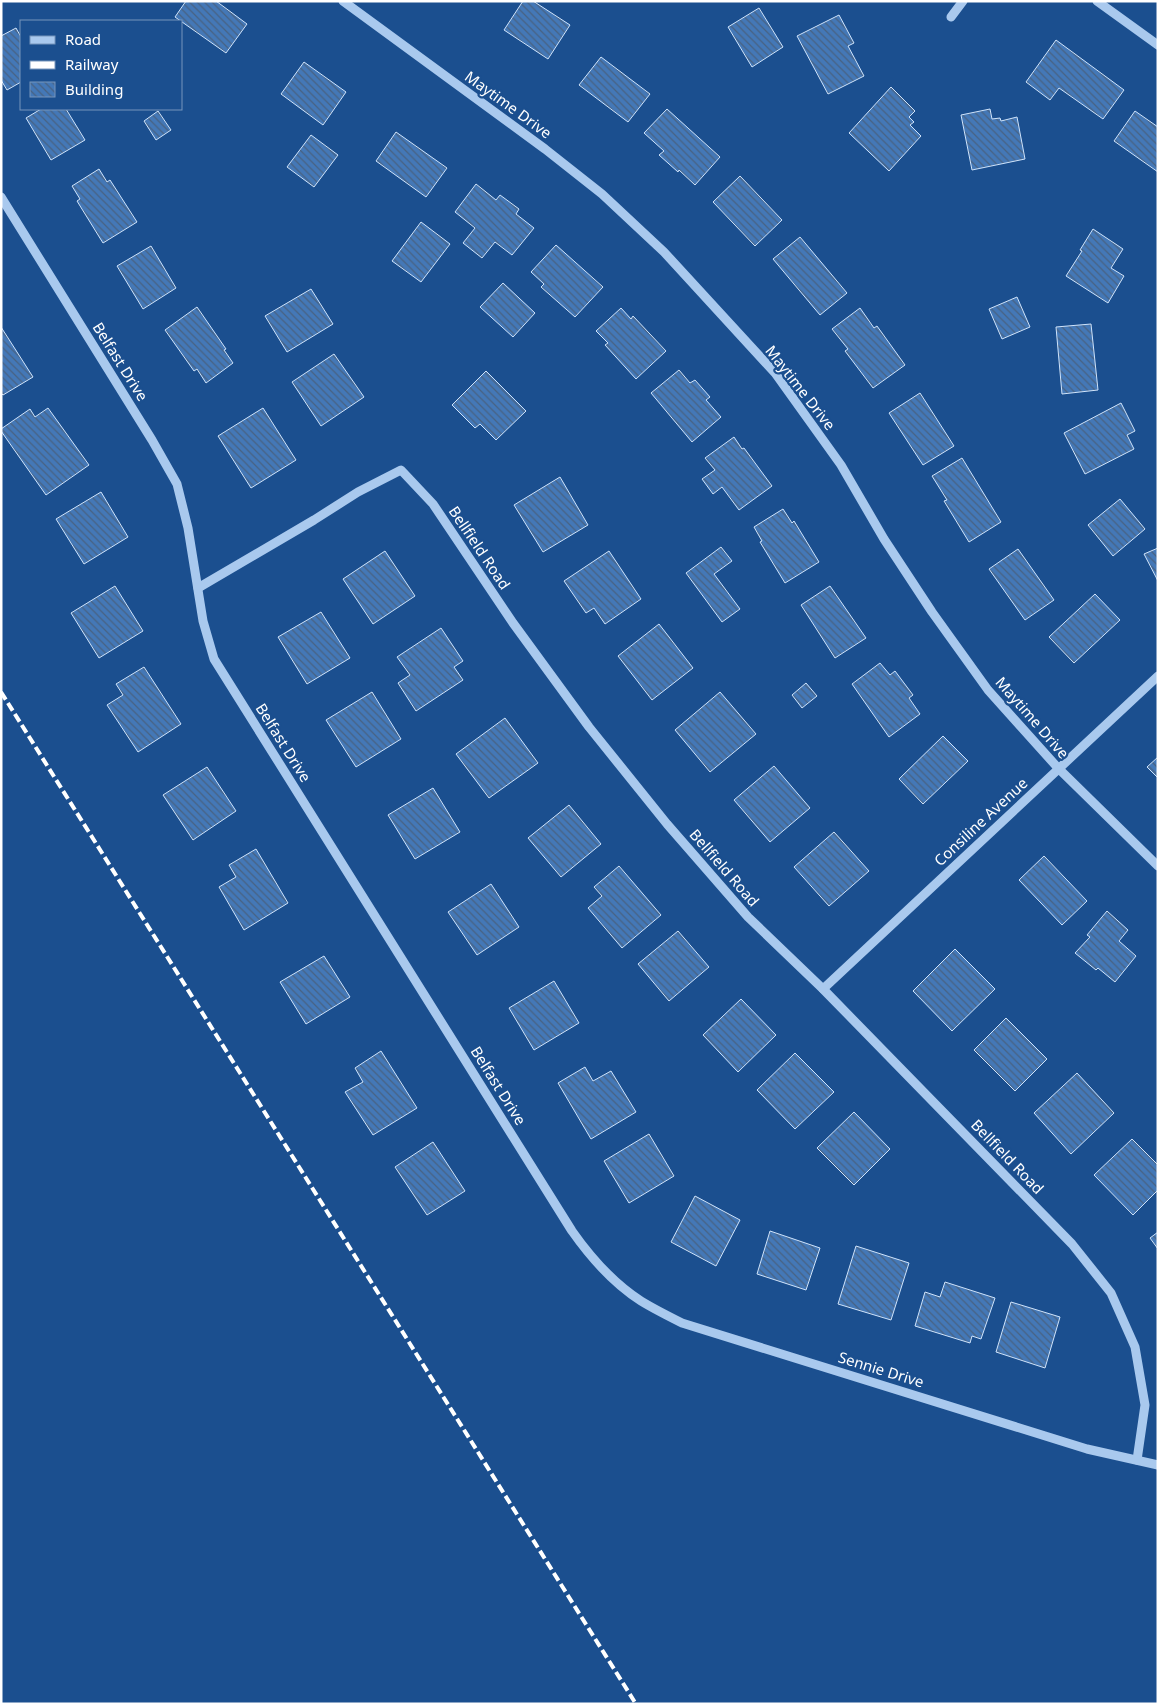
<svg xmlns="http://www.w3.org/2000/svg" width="1159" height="1705" font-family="'Noto Sans',sans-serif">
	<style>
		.building { fill: url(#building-back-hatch); stroke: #cfe3fa }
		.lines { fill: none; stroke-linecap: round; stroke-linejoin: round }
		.minor { stroke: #a9c9ee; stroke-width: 9 }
		.rail { stroke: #fff; stroke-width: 4; stroke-dasharray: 9 4; stroke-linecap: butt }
		.labels { text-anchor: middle; stroke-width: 4.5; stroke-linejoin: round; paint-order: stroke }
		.street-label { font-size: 15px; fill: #fff; stroke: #1b4f8f }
	</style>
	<defs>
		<pattern id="building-back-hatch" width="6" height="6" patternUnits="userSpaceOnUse" patternTransform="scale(1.25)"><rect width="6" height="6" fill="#4478b7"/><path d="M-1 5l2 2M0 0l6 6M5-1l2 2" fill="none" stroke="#486282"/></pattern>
	</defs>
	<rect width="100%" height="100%" fill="#1b4f8f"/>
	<g class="building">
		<polygon points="186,1 216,1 247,24 226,53 175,17"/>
		<polygon points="523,1 533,1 570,25 548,59 504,30"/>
		<polygon points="759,8 783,47 752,67 728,27"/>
		<polygon points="839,15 854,43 848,46 864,76 828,94 797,36"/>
		<polygon points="16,28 21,37 21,82 7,90 1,80 1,36"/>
		<polygon points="1056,40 1124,90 1103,119 1059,88 1050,100 1026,82"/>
		<polygon points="601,57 650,94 628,122 579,85"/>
		<polygon points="304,62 346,92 323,125 281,94"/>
		<polygon points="891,87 915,111 909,117 914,122 910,125 921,136 889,171 849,133"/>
		<polygon points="41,109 66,109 85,140 51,160 26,118"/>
		<polygon points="667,109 720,157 695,185 679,170 678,172 659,155 664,151 644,133"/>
		<polygon points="990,109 992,119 1000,118 1001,121 1017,117 1025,159 972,170 961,115"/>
		<polygon points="158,111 171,130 156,140 144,121"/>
		<polygon points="1135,111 1158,127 1158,172 1114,141"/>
		<polygon points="396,132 447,168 426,197 376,161"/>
		<polygon points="311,135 338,155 314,187 287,167"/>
		<polygon points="99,169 107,182 110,180 137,222 103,243 77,201 80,199 72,186"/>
		<polygon points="740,176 782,220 755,246 713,202"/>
		<polygon points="476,184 496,200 500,195 519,209 516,214 534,228 512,255 495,242 482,258 463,243 475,228 455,212"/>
		<polygon points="421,222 450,244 421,282 392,261"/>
		<polygon points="1093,229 1123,249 1111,268 1124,276 1108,303 1066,276 1082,251 1080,250"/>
		<polygon points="800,237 847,293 820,315 773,259"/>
		<polygon points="556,245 603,287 575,317 541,287 544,284 531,272"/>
		<polygon points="151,246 176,288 143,309 117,266"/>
		<polygon points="503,283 535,313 513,337 480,307"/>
		<polygon points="311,289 333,324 287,352 265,316"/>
		<polygon points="1017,297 1030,327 1002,339 989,309"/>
		<polygon points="197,307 226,349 224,350 233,363 206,383 197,369 194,371 165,330"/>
		<polygon points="621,308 631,319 633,316 666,351 636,379 605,345 608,343 596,331"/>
		<polygon points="860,308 874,328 877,326 905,365 873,388 845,351 848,349 832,329"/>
		<polygon points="1091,324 1098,390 1062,394 1056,327"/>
		<polygon points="1,327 33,377 3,395 1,393"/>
		<polygon points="334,354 364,397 321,426 292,382"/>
		<polygon points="679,370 690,383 695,380 710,397 706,400 721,417 692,442 651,393"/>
		<polygon points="486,371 526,411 496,440 480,424 475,428 452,405"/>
		<polygon points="920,393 954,446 923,465 889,413"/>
		<polygon points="1121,403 1135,431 1127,435 1134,449 1085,474 1064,433"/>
		<polygon points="48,408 89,465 46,495 1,431 1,429 30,409 35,417"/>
		<polygon points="263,408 296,460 251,488 218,436"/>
		<polygon points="734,437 742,449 744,448 772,486 739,510 722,487 713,494 702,479 715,470 705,458"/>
		<polygon points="962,458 1001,522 969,542 944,501 947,500 932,476"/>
		<polygon points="560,477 588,525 543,552 514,505"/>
		<polygon points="101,492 128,537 84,564 56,519"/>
		<polygon points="1120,499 1145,529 1113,556 1088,525"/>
		<polygon points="783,509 792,523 794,521 819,562 785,583 760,542 762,541 754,527"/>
		<polygon points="721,547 732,561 714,574 740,609 722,622 686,573"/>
		<polygon points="1158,548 1158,581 1144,554"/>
		<polygon points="1018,549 1054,600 1025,620 989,569"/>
		<polygon points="385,551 415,596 373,624 343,579"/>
		<polygon points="609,551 641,599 605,624 594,608 586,613 564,581"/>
		<polygon points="115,586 143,631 99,658 71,613"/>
		<polygon points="830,586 866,638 835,658 801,605"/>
		<polygon points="1095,594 1120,620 1074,663 1049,637"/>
		<polygon points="321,612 350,658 307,684 278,637"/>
		<polygon points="659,624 693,668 652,700 618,656"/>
		<polygon points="441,628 463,661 454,667 463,680 416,711 398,683 410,675 397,657"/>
		<polygon points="880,663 890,675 895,671 913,695 909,698 920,714 889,737 852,684"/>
		<polygon points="144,667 181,724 138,752 107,705 123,695 116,684"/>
		<polygon points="806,683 817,696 802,708 792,695"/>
		<polygon points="372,692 401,739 356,767 326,720"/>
		<polygon points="720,692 756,734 710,772 675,730"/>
		<polygon points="505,718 538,763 489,798 456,754"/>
		<polygon points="943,736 968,761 923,804 899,779"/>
		<polygon points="1158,757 1158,778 1147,767"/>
		<polygon points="774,766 810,808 770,842 734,800"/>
		<polygon points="207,767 236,811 193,840 163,795"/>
		<polygon points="433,788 460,832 415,859 388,815"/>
		<polygon points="569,805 601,844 561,877 528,838"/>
		<polygon points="834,832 869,871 829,906 794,867"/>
		<polygon points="256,849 288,903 244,930 219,887 236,877 229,865"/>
		<polygon points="1044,856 1087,901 1062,925 1019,880"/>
		<polygon points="619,866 661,915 622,948 588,908 602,896 594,887"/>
		<polygon points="491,884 519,927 477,955 448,912"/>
		<polygon points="1107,911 1128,930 1119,941 1136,956 1115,982 1098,968 1096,970 1075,953 1090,937 1087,935"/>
		<polygon points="678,931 709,967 669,1001 638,964"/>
		<polygon points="955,949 995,989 952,1031 913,991"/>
		<polygon points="324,956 350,997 306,1024 280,982"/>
		<polygon points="554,981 579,1023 534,1050 509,1008"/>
		<polygon points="741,999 776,1035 738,1072 703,1035"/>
		<polygon points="1006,1018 1047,1059 1015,1091 974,1050"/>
		<polygon points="381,1051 417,1108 373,1135 345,1092 363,1082 355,1068"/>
		<polygon points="795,1053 834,1092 795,1129 757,1090"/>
		<polygon points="585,1067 593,1081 611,1071 636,1112 591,1139 558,1083"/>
		<polygon points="1077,1073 1114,1113 1071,1154 1034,1113"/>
		<polygon points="854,1112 890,1149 854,1185 817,1148"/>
		<polygon points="649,1134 674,1176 629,1203 604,1161"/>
		<polygon points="1132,1139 1158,1165 1158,1190 1133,1215 1094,1175"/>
		<polygon points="433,1142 465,1191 427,1215 395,1167"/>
		<polygon points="695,1196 740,1220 716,1266 671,1242"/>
		<polygon points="770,1231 820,1248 806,1290 757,1274"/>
		<polygon points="1158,1232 1158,1249 1150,1238"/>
		<polygon points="856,1246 909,1263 891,1320 838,1304"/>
		<polygon points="945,1282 995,1298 981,1339 972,1336 970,1343 915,1326 925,1292 940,1297"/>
		<polygon points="1011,1302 1060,1317 1045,1368 996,1352"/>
	</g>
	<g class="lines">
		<g class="minor">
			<polyline points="343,1 545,149 602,194 664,252 775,373 841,465 884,539 932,612 988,690 1058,768 1158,866"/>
			<polyline points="1097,1 1158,45"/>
			<polyline points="951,17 963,1"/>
			<path d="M1 197 152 440 177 484 188 528 203 621 214 659 572 1231C591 1258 613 1283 641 1301 654 1309 668 1316 682 1323L1087 1449 1158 1465"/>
			<polyline points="198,588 314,520 358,492 401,470 433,504 513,623 589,727 667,824 748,917 823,989 1072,1244 1111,1293 1135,1347 1145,1405 1137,1460"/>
			<polyline points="823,989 1158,676"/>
		</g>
		<polyline class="rail" points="1,692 636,1704"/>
	</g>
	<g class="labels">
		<g class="street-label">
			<text transform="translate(508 105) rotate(36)" y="5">Maytime Drive</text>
			<text transform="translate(120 362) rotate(58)" y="5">Belfast Drive</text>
			<text transform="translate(800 388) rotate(52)" y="5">Maytime Drive</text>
			<text transform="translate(479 548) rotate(56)" y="5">Bellfield Road</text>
			<text transform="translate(1032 718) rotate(49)" y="5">Maytime Drive</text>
			<text transform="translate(283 743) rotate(58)" y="5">Belfast Drive</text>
			<text transform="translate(981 822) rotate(-43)" y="5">Consiline Avenue</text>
			<text transform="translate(724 868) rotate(49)" y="5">Bellfield Road</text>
			<text transform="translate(498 1086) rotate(58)" y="5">Belfast Drive</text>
			<text transform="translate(1007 1157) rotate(46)" y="5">Bellfield Road</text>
			<text transform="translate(881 1370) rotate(17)" y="5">Sennie Drive</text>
		</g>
	</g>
	<rect width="1159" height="1705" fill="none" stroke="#ffffff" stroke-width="5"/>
	<rect x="20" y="20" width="162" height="90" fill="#1b4f8f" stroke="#7695bc"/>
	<rect x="30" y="36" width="25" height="8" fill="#a9c9ee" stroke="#7695bc"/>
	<text x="65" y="45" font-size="15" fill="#ffffff">Road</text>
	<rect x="30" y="61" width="25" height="8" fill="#ffffff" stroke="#7695bc"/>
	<text x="65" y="70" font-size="15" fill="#ffffff">Railway</text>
	<rect x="30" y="82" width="25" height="15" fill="url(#building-back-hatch)" stroke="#7695bc"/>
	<text x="65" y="95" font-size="15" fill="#ffffff">Building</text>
</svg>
